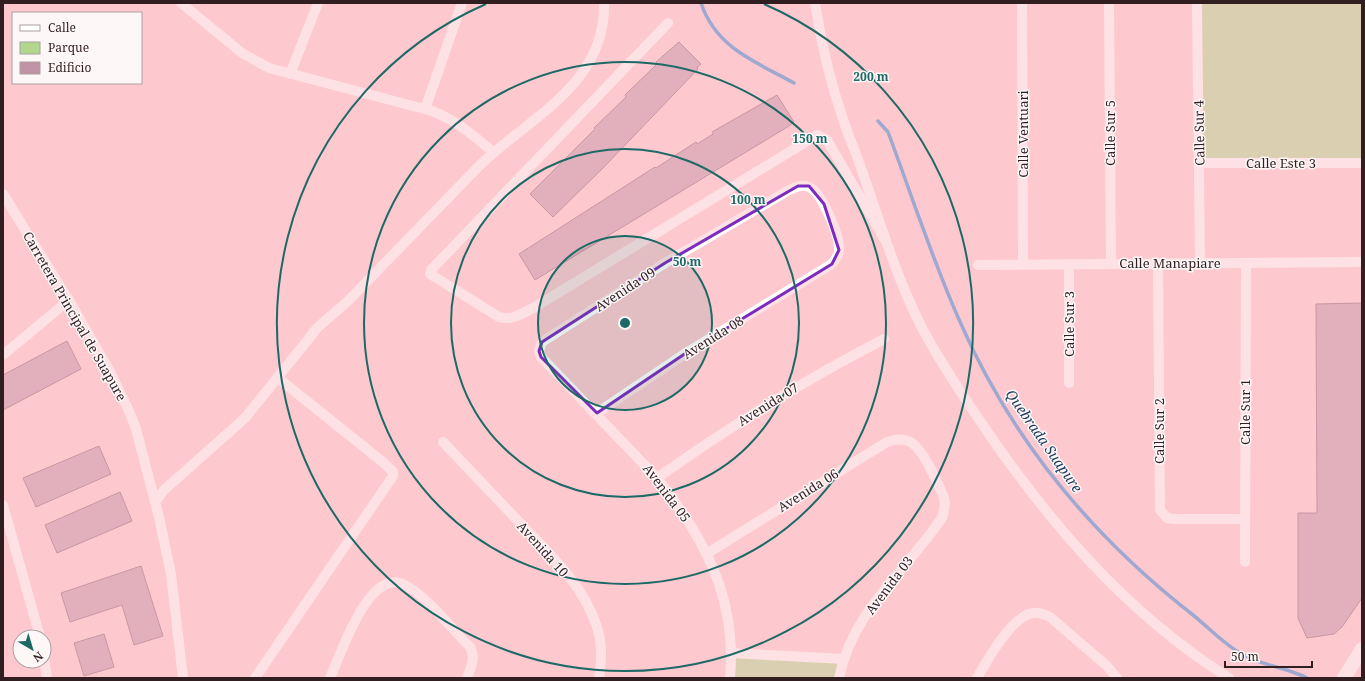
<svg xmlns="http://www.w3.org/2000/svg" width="1365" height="681" font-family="'Noto Serif',serif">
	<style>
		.green { fill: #b0d78c }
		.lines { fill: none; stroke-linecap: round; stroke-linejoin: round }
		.stream { stroke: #2c82d3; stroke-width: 3.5 }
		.building { fill: #c093a6; stroke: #855b6e }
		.street { stroke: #fff; stroke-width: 10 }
		.secondary { stroke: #fff; stroke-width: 14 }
		.marked { fill: none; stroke: #7b2cbf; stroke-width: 3; stroke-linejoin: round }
		.ring { fill: none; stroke: #1d6966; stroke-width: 2 }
		.labels { text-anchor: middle; stroke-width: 3; stroke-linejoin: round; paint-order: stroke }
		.street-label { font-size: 13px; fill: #311e20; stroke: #fdf7f8 }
		.water-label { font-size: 14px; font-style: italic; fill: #1a3b5d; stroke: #fdf7f8 }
		.centre { fill: #1d6966; stroke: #fdf7f8; stroke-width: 2 }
		.ring-label { font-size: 12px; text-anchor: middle; font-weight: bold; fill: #1d6966; stroke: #fdf7f8; stroke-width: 3; stroke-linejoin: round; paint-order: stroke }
	</style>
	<rect width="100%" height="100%" fill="#fdc9ce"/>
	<g class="green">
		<polygon points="1197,3 1362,3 1362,163 1199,163"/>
		<polygon points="731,653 844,659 839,678 730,678"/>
	</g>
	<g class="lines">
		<g class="stream">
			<path d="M701 3C716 48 756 62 794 83"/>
			<path d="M878 121 888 132C912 196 933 262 961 324 1012 440 1093 537 1193 615 1208 627 1223 643 1240 653 1261 666 1286 667 1307 678"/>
		</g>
	</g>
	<g class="building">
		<polygon points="679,42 701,64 697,68 698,69 604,167 553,217 530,194 595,129 594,128 626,97 625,95 657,64 656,62"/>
		<polygon points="777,95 794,122 789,126 535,280 519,254 655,167 656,168 696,142 697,144 713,134 712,132"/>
		<polygon points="1362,303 1362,598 1342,627 1334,634 1307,638 1298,618 1298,513 1317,513 1316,304"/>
		<polygon points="67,341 81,369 3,410 3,375"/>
		<polygon points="99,446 111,474 36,507 23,478"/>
		<polygon points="120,492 132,521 57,553 45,525"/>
		<polygon points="141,566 163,636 134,645 122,605 70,622 61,593"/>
		<polygon points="104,634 114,667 84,676 74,643"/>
	</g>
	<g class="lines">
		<g class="street">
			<path d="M181 3 242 53 269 68 432 111C456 120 474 136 493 152"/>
			<path d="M815 3C821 42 831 85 844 122 849 138 856 152 861 168 880 222 896 277 922 328 938 358 957 387 976 415 1044 517 1124 612 1229 678"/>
			<polyline points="1022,3 1023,264"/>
			<polyline points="1109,3 1111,264"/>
			<polyline points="1197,3 1200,263"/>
			<path d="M668 23 431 270 430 274 499 317C512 321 523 313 535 307L817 135 827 140 885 240"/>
			<polyline points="290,74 318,3"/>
			<polyline points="425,109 462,3"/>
			<polyline points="1199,163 1362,163"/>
			<polyline points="3,194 74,309 109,370 129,411 136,429 159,517 171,574 183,678"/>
			<polyline points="1158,263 1160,510 1167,518 1174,519 1245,519"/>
			<polyline points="1069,264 1069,383"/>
			<polyline points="978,265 1362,262"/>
			<polyline points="3,355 69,300"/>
			<path d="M597 413 686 353 832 264C835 260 839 256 839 250 840 237 822 192 809 187 802 184 796 187 789 190L665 263 542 342 539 351 541 357 657 478C705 539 737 598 730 678"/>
			<path d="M443 442C469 469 495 497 521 524 550 554 584 586 597 627 602 643 602 661 599 678"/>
			<path d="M657 478C730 426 805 380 884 339"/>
			<path d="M155 502 164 490 245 418 318 327 348 301 479 166C529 117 606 85 604 3"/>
			<polyline points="3,505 40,637"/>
			<path d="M706 554 887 442C894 440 901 438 908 441 922 445 938 484 944 498L945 503 943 516C907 571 853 609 839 678"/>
			<polyline points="1245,562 1246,263"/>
			<polyline points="731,653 844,659"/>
			<polyline points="44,659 47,678"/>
			<polyline points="255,678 393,476 393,472 384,463 278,378"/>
			<path d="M330 678C341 654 368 569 403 584 424 593 453 630 470 647 476 658 471 667 467 678"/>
			<path d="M977 678C987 660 1010 621 1029 614 1036 611 1044 614 1050 617L1107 666 1117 678"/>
		</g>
		<polyline class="secondary" points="1344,678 1362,649"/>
	</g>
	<path d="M0 0H1365V681H0ZM798 186H809L824 204 839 250 832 264 686 353 597 413 541 357 539 351 542 342 665 263Z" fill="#fdc9ce" fill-opacity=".55" fill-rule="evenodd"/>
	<path class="marked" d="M798 186H809L824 204 839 250 832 264 686 353 597 413 541 357 539 351 542 342 665 263Z"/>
	<circle cx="625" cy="323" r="87" fill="#1d6966" fill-opacity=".12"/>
	<g class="ring">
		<circle cx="625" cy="323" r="87"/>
		<circle cx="625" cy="323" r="174"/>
		<circle cx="625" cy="323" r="261"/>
		<path d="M764 4A348 348 0 1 1 486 4"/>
	</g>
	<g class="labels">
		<g class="street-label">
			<text transform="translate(1110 133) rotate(-90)" y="5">Calle Sur 5</text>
			<text transform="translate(1199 133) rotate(-91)" y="5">Calle Sur 4</text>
			<text transform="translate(1023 134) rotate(-90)" y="5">Calle Ventuari</text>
			<text x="1281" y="168">Calle Este 3</text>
			<text x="1170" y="268">Calle Manapiare</text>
			<text transform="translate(625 289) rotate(-33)" y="5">Avenida 09</text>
			<text transform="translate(75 316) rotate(60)" y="5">Carretera Principal de Suapure</text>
			<text transform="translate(1069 324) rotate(-90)" y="5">Calle Sur 3</text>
			<text transform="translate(713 337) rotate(-32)" y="5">Avenida 08</text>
			<text transform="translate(768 404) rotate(-32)" y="5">Avenida 07</text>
			<text transform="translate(1245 412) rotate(-90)" y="5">Calle Sur 1</text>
			<text transform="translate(1159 431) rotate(-90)" y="5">Calle Sur 2</text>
			<text transform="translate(808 490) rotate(-32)" y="5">Avenida 06</text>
			<text transform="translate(667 493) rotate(53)" y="5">Avenida 05</text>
			<text transform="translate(543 549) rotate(48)" y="5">Avenida 10</text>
			<text transform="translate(889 585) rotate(-53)" y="5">Avenida 03</text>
		</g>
		<g class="water-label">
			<text transform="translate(1044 441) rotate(55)" y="5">Quebrada Suapure</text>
		</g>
	</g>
	<circle cx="625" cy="323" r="6" class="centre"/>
	<g class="ring-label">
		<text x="871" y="81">200 m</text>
		<text x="810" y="143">150 m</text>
		<text x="748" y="204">100 m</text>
		<text x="687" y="266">50 m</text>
	</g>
	<rect width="1365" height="681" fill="none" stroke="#311e20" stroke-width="8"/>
	<rect x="12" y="12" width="130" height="72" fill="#fdf7f8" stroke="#aba0a2"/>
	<rect x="20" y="25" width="20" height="6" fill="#ffffff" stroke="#aba0a2"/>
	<text x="48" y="32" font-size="12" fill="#311e20">Calle</text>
	<rect x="20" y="42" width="20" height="12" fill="#b0d78c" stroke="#aba0a2"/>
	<text x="48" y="52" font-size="12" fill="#311e20">Parque</text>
	<rect x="20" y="62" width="20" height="12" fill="#c093a6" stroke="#aba0a2"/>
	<text x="48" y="72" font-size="12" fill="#311e20">Edificio</text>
	<g transform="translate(32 649) rotate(142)"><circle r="19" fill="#fdf7f8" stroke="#aba0a2"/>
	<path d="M0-3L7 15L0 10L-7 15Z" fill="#1d6966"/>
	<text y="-6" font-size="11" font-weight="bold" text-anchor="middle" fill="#311e20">N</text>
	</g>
	<path d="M1225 661v6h87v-6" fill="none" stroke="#311e20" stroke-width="2"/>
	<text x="1231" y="661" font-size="12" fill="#311e20" stroke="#fdf7f8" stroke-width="3" paint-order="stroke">50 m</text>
</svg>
